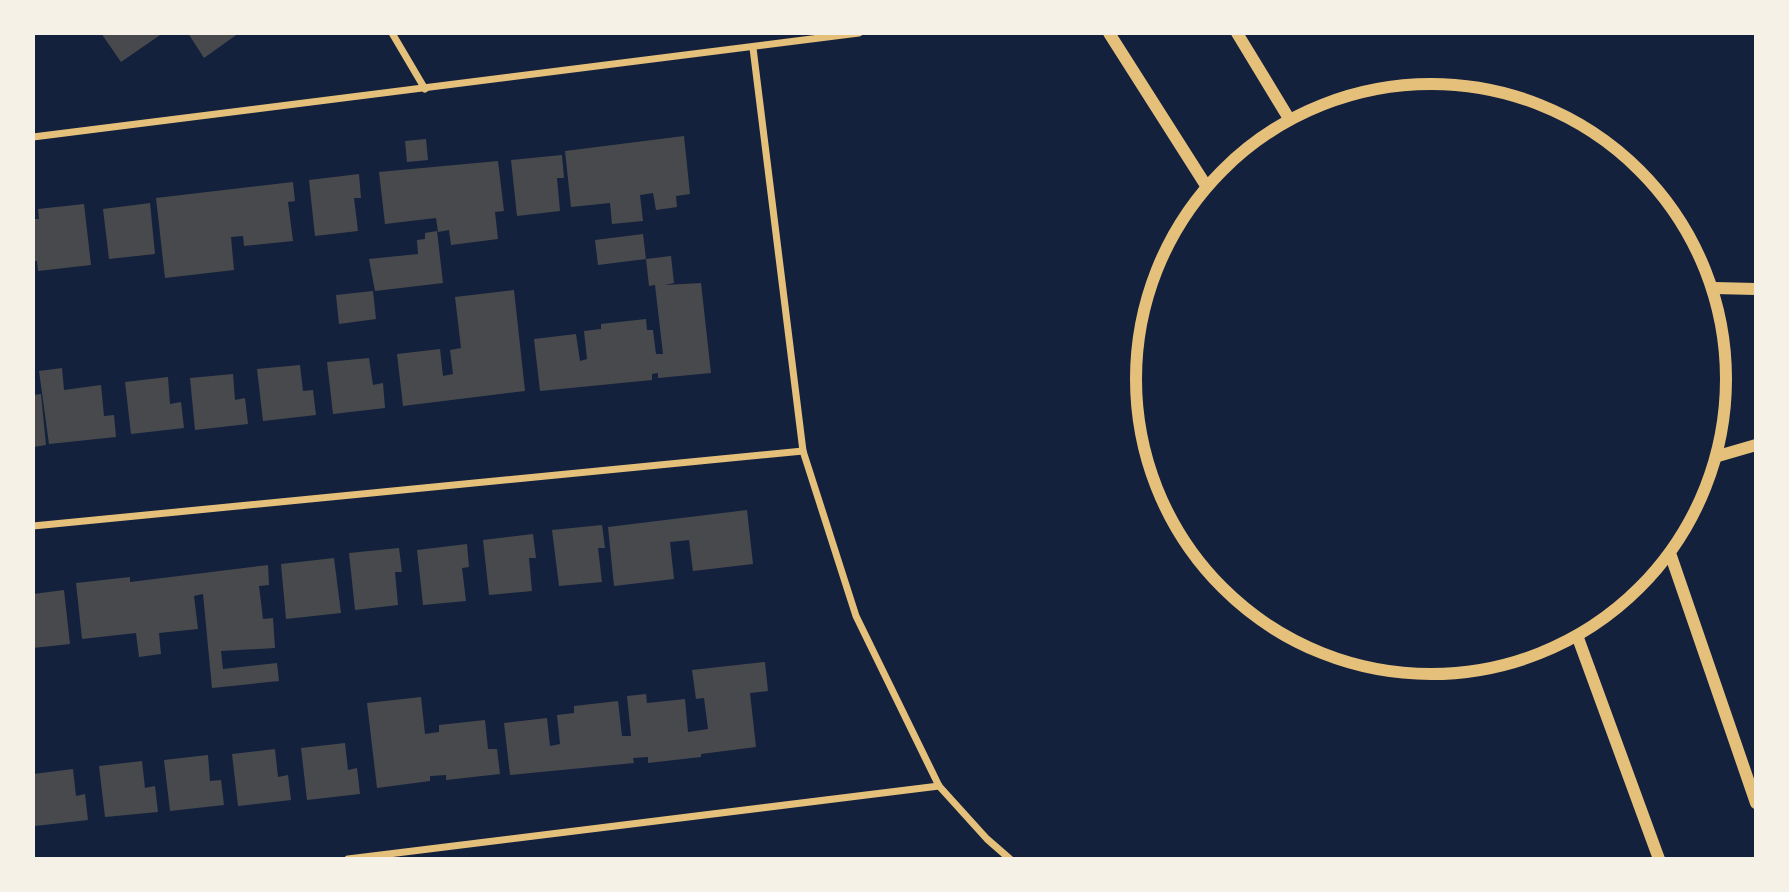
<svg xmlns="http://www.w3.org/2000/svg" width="1789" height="892" font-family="Jost,sans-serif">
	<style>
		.building { fill: #48494c }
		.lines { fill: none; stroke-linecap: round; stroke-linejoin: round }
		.minor { stroke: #e5c07b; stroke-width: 7 }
		.tertiary { stroke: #e5c07b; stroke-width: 12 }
	</style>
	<rect width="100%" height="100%" fill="#14213d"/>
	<g class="building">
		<polygon points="101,33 163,33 121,62"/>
		<polygon points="188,33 239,33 204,58"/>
		<polygon points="684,136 690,194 676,196 677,207 656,210 653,193 640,195 643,221 612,224 610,203 571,207 565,151"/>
		<polygon points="426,139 428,160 407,162 405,141"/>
		<polygon points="562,155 564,178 557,178 560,211 517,216 511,160"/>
		<polygon points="498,161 504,211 495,212 498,239 451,245 449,230 438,232 436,218 385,224 379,172"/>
		<polygon points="359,174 361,198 354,198 358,231 315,236 309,180"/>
		<polygon points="293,182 295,201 288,202 293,241 244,246 243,236 231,237 234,270 165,278 156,198"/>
		<polygon points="150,203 155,254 109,259 103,209"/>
		<polygon points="84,204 91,265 38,271 37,261 33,261 33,219 39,219 38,209"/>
		<polygon points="437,231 443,283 375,291 369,259 418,254 417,240 425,239 425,233"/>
		<polygon points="643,234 646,259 598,265 595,240"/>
		<polygon points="671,256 674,283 665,285 701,283 711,373 658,378 658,373 652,374 652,380 540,391 534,339 576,334 580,361 587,359 584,331 601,329 601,324 646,319 647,330 653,330 656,354 663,354 655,285 649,286 646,259"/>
		<polygon points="514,290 525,391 403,406 397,354 440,349 443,376 453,374 450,350 461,348 455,297"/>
		<polygon points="373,291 376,319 339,324 336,295"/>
		<polygon points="369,358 373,385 383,383 385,408 333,414 327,362"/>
		<polygon points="300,365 303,391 313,390 316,415 263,421 257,369"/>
		<polygon points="62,368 64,390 101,385 104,416 114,415 116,437 49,444 39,371"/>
		<polygon points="233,374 235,400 245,398 248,424 195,430 190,378"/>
		<polygon points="168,377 170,404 181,402 184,428 131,434 125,382"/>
		<polygon points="41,394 46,445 33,447 33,395"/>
		<polygon points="747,510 753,564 693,571 689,540 670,542 674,579 614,586 608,527"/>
		<polygon points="602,525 605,548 598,548 602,582 559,586 552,530"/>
		<polygon points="533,534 536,558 529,558 532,591 489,595 483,540"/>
		<polygon points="467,544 469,567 462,568 466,601 423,605 417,550"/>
		<polygon points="399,548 402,572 395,572 398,605 355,610 349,553"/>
		<polygon points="334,558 341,613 286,619 281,564"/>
		<polygon points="268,565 269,585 259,586 263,619 273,618 275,648 221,651 223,669 277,663 279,681 212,688 203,594 194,596 198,629 159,633 161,654 139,657 136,633 82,639 76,583 130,577 130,582"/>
		<polygon points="64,590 70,644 33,648 33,594"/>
		<polygon points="765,662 768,691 750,693 756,747 701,754 701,757 648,763 648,757 633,758 634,763 510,775 504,723 547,718 550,746 560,744 557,715 574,713 574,706 618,701 622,736 631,736 627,696 646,694 647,703 685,699 688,732 708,729 704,698 696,699 692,670"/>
		<polygon points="421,697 425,734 439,732 439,725 485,720 488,749 497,749 500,774 446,780 446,775 430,776 430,781 377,788 367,703"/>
		<polygon points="345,743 348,770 357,768 360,794 307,800 301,748"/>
		<polygon points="275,749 278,777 288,775 291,800 238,806 232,754"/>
		<polygon points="208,755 210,781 221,780 224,805 170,811 164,760"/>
		<polygon points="142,761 145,788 155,786 158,812 105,817 99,766"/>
		<polygon points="73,769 76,796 85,794 88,820 35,826 33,774"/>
	</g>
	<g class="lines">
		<g class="minor">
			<polyline points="392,33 425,89"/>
			<polyline points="753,48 803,451 856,616 939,786 987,839 1010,859"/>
			<polyline points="33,137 859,33"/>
			<polyline points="33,526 803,451"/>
			<polyline points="348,859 939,786"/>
		</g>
		<g class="tertiary">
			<polyline points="1109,33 1205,184"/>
			<polyline points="1237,33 1288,117"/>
			<circle cx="1431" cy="379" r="295"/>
			<polyline points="1714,288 1756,289"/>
			<polyline points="1718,456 1756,445"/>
			<polyline points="1671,556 1756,803"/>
			<polyline points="1578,638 1659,859"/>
		</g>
	</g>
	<rect width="1789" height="892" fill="none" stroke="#f6f1e7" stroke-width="70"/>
</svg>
